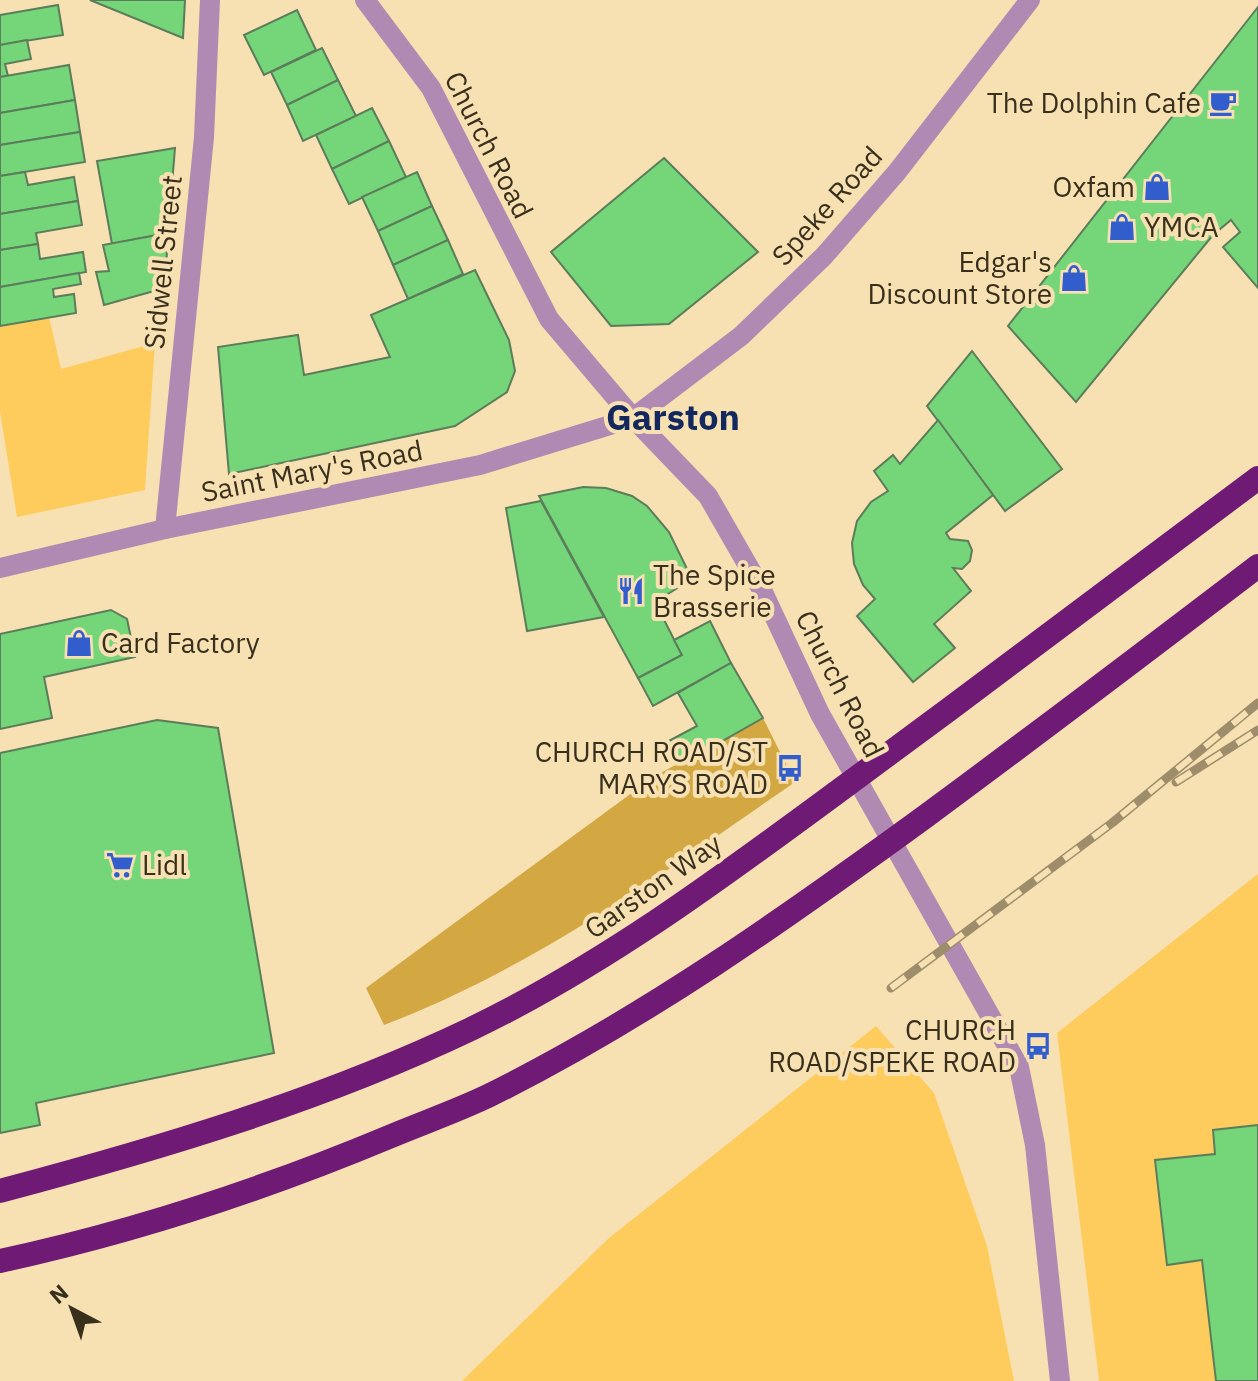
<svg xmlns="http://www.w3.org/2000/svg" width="1258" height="1381" font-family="'IBM Plex Sans',sans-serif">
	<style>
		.green { fill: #fecc5c }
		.forest { fill: #d3a742 }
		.building { fill: #75d679; stroke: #5b7d5b; stroke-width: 2 }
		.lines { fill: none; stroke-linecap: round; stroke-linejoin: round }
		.minor { stroke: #b08ab2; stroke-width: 20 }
		.highway { stroke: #6f1b76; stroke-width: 24 }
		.rail-casing { stroke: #9d8d6b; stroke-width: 9 }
		.rail { stroke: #f7e0b1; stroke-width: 6; stroke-dasharray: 18; stroke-linecap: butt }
		.labels { text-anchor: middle; stroke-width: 8; stroke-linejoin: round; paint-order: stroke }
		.poi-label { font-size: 28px; fill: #382f1d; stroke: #f7e0b1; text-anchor: end }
		.street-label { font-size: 28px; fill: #382f1d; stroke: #f7e0b1 }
		.district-label { font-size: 36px; font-weight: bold; fill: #13285e; stroke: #f7e0b1 }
	</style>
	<rect width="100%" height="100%" fill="#f7e0b1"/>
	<g class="green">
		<polygon points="49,317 61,369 155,343 145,490 17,517 0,411 0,326"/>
		<polygon points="1258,874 1258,1381 1099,1381 1057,1033"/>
		<polygon points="876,1026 934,1093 987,1246 1014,1381 462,1381 609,1238"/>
	</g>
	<path class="forest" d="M763 718 795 782C663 873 534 968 384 1025L366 988 655 776Z"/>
	<g class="building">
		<polygon points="90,0 185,0 183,38"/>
		<polygon points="58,5 63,35 0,45 0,15"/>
		<polygon points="1258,7 1258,288 1223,247 1240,232 1231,220 1213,235 1076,402 1008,326"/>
		<polygon points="297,10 316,50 264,75 244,35"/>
		<polygon points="27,40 31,59 5,64 8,76 0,77 0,45"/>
		<polygon points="322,48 338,80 287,105 271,72"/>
		<polygon points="69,65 75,100 0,113 0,77"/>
		<polygon points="338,80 356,116 303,141 287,105"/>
		<polygon points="75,100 80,132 0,145 0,113"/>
		<polygon points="372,108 389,141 332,169 316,135"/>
		<polygon points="80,132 85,162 0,176 0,145"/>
		<polygon points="389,141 406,177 349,204 332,169"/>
		<polygon points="175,148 168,233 112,244 97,161"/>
		<polygon points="664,158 758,252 669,324 611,326 551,252"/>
		<polygon points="25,172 28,185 74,177 78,201 0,214 0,176"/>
		<polygon points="417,172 432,206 378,231 362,197"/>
		<polygon points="78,201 82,225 36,233 38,244 0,250 0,214"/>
		<polygon points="432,206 448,240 393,265 378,231"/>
		<polygon points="168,233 165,288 104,305 96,272 109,271 103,245"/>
		<polygon points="448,240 463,274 408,299 393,265"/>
		<polygon points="38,244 40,259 83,252 86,272 0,287 0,250"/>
		<polygon points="475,270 509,340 515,371 507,392 455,426 229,474 218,347 298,335 304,375 390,357 371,315"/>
		<polygon points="79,273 81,284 53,289 54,297 74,294 76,313 0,326 0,287"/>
		<polygon points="972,351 1062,469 1005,511 927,406"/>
		<polygon points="938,420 993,495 946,533 950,539 968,541 972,550 970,561 962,569 953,568 971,591 934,624 955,648 913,682 857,616 875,599 863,585 854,564 852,543 857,521 871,502 888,491 874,471 893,455 900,464"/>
		<polygon points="583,487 606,488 632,496 647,506 669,532 692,579 655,602 682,655 638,678 539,496"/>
		<polygon points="541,501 604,617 527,631 506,508"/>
		<polygon points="111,610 127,619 135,657 44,677 52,718 0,729 0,634"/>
		<polygon points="710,621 731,663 653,706 638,678 682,655 674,640"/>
		<polygon points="731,663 763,718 680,765 667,742 697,726 678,693"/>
		<polygon points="157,720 218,728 274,1053 36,1103 40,1125 0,1133 0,753"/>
		<polygon points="1258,1125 1258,1381 1216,1381 1202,1260 1167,1265 1155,1160 1215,1154 1213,1130"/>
	</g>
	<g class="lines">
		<g class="minor">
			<polyline points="365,0 431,88 549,319 633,418 708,496 762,590 820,714 1019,1067 1035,1145 1060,1381"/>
			<polyline points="165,529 204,137 210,0"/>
			<polyline points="0,568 165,529 480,465 633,418 741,336 824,256 897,172 1030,0"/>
		</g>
		<g class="highway">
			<path d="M0 1191C161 1148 320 1101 471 1029 604 965 722 877 840 790 980 687 1119 583 1258 478"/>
			<path d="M0 1261C134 1232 262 1190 389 1137 422 1123 457 1111 490 1095 645 1018 786 918 926 816 1037 734 1148 650 1258 566"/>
		</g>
		<g class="rail-casing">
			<g id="rail">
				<polyline points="1176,782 1258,730"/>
				<polyline points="891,988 1112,823 1258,703"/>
			</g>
		</g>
		<use href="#rail" class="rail"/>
	</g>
	<defs>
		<g id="cafe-bare" transform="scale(2.16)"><path d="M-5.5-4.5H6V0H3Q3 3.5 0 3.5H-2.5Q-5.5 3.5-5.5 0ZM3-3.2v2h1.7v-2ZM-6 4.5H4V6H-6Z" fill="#325dcd" stroke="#f7e0b1" stroke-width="2.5" paint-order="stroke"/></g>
		<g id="shop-bare" transform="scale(2.16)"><path d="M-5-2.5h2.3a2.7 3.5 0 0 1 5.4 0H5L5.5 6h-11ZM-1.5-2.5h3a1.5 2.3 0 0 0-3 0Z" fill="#325dcd" stroke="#f7e0b1" stroke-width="2.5" paint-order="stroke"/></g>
		<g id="restaurant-bare" transform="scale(2.16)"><path d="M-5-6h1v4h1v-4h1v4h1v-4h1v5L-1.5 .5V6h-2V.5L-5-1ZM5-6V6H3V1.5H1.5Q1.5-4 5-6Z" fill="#325dcd" stroke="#f7e0b1" stroke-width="2.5" paint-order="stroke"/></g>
		<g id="bus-bare" transform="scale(2.16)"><path d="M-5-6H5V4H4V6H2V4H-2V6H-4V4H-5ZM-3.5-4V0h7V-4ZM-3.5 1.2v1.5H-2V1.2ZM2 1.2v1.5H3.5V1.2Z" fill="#325dcd" stroke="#f7e0b1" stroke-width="2.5" paint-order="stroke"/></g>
		<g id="supermarket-bare" transform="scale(2.16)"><path d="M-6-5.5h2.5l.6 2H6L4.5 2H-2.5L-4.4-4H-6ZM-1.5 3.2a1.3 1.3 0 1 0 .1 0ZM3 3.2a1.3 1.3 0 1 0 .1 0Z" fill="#325dcd" stroke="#f7e0b1" stroke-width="2.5" paint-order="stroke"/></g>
	</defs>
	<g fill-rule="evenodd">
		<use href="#cafe-bare" x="1223" y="103"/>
		<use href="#shop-bare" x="1157" y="187"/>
		<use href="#shop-bare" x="1122" y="227"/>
		<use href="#shop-bare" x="1074" y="278"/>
		<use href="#restaurant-bare" x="631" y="591"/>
		<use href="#shop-bare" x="79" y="643"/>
		<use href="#bus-bare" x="790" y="768"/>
		<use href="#supermarket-bare" x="120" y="865"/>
		<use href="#bus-bare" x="1038" y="1046"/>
	</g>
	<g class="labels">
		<g class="poi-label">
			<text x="1201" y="113">The Dolphin Cafe</text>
			<text x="1135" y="197">Oxfam</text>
			<text x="1144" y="237" text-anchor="start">YMCA</text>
			<text x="1052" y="272">Edgar's<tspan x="1052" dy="32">Discount Store</tspan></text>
			<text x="653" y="585" text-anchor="start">The Spice<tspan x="653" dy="32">Brasserie</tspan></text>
			<text x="101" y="653" text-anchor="start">Card Factory</text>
			<text x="768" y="762">CHURCH ROAD/ST<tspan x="768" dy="32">MARYS ROAD</tspan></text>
			<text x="142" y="875" text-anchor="start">Lidl</text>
			<text x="1016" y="1040">CHURCH<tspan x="1016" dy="32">ROAD/SPEKE ROAD</tspan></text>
		</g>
		<g class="street-label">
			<text transform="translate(489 145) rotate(63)" y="10">Church Road</text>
			<text transform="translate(827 206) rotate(-48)" y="10">Speke Road</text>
			<text transform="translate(163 262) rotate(-84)" y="10">Sidwell Street</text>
			<text transform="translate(312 471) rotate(-11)" y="10">Saint Mary's Road</text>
			<text transform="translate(840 684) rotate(63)" y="10">Church Road</text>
			<text transform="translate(653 886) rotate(-35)" y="10">Garston Way</text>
		</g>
		<g class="district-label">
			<text x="673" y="430">Garston</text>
		</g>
	</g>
	<g transform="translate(72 1309) rotate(319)" stroke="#f7e0b1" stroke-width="6" paint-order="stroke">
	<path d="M0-6L14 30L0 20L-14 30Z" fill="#382f1d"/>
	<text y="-12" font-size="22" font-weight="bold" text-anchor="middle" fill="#382f1d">N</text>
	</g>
</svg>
